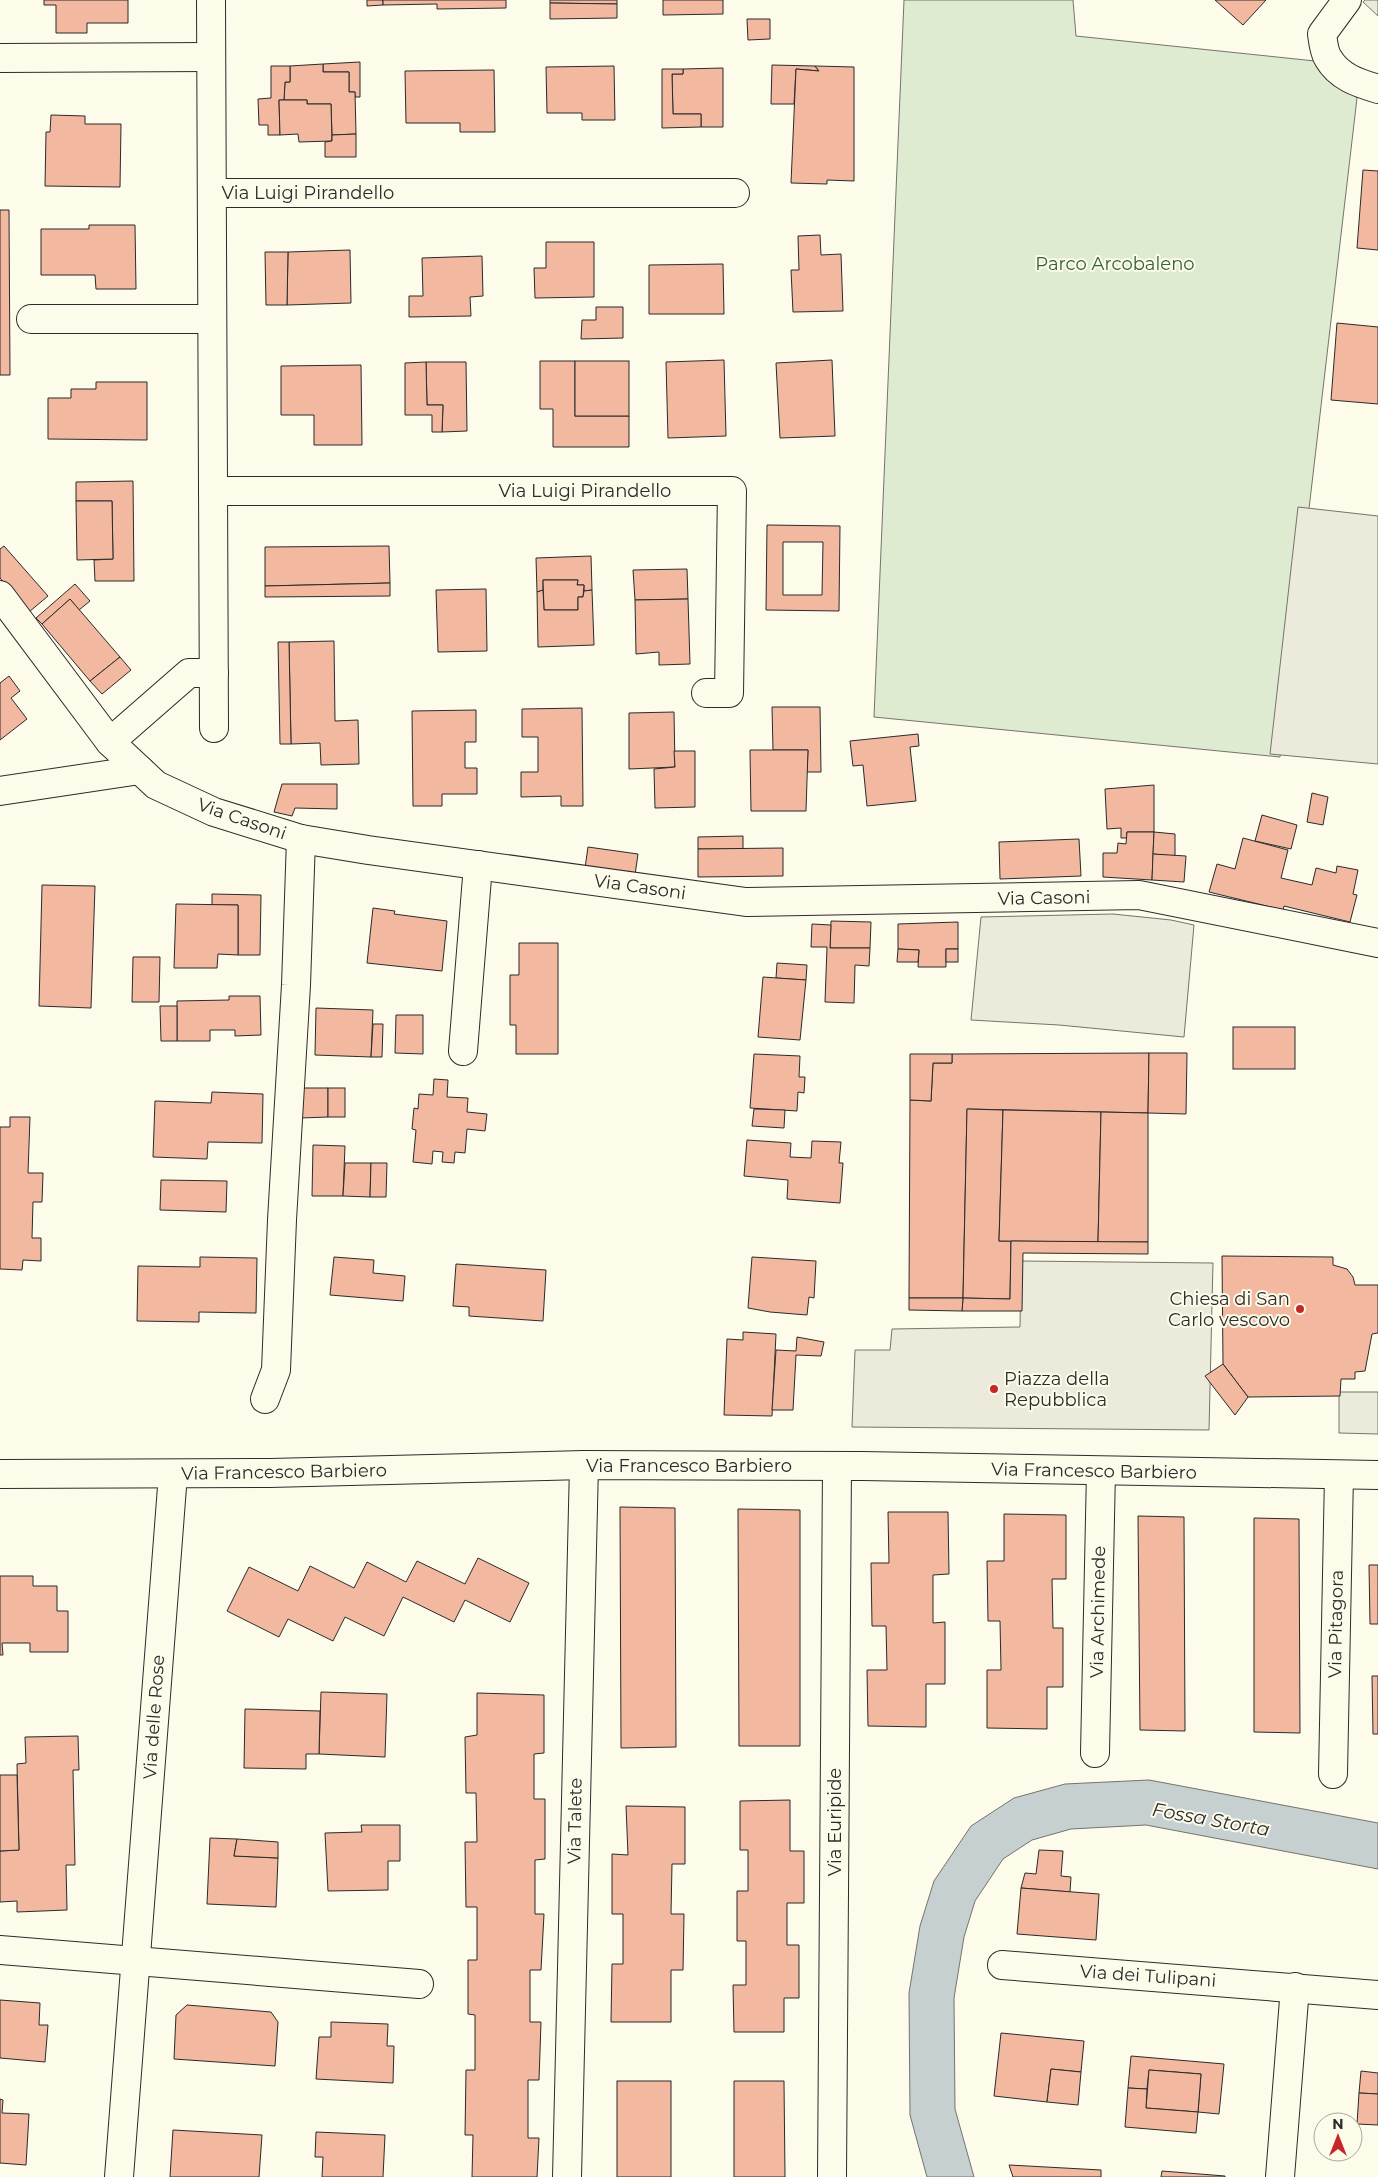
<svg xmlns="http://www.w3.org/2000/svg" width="1378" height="2177" font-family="Montserrat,sans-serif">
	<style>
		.green { fill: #deebd1; stroke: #74746e }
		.parking { fill: #eceadb; stroke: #74746e }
		.water { fill: #c7d0d0; stroke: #74746e }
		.building { fill: #f2b8a0; stroke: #2b2b2b; fill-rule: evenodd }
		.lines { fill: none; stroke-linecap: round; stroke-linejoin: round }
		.minor-casing { stroke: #2b2b2b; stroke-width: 30 }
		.minor { stroke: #fdfbea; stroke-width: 28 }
		.poi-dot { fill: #c62828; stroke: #fdfbea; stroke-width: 2 }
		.labels { text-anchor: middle; stroke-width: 4; stroke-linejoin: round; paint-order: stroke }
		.street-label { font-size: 18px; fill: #2b2b2b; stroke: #fdfbea }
		.park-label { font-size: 18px; fill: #34623c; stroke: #fdfbea }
		.poi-label { font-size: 18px; fill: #2b2b2b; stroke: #fdfbea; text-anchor: end }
		.water-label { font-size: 19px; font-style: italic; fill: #2b2b2b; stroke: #fdfbea }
	</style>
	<rect width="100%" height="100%" fill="#fdfbea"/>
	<polygon class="green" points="904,0 1073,0 1076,36 1315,61 1357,98 1280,757 874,717"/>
	<g class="parking">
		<polygon points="1365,0 1378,0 1378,16 1363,2"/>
		<polygon points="1298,507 1378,516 1378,764 1270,754"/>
		<polygon points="1113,914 1171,920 1194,925 1184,1037 1059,1025 971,1020 981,917"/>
		<polygon points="1021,1261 1213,1263 1209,1430 852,1427 855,1350 890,1350 892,1329 1020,1327"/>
		<polygon points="1339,1392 1378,1392 1378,1434 1339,1433"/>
	</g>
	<polygon class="water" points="1149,1780 1378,1823 1378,1869 1146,1825 1071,1829 1032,1840 1003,1859 975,1901 964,1937 954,1998 955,2109 974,2177 927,2177 910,2115 909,1993 920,1926 934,1881 971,1826 1014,1798 1065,1784"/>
	<g class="building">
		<polygon points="44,0 128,0 128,23 87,23 87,33 56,33 56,5 44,5"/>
		<polygon points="367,0 383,0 383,5 367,6"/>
		<polygon points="383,0 506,0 506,8 437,9 437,4 383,5"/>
		<polygon points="550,0 617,0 617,4 550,3"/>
		<polygon points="663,0 723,0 723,14 663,15"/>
		<polygon points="1215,0 1266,0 1243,25"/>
		<polygon points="550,3 617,4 617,18 550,19"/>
		<polygon points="747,19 770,19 770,39 748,40"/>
		<polygon points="360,62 360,97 355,97 355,92 349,92 349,72 323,72 323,64"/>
		<polygon points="323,64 323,72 349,72 349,92 355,92 356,134 332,135 331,104 307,104 307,100 284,100 285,82 290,82 290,66"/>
		<polygon points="772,65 815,66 819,71 796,69 794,104 771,104"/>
		<polygon points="271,66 290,66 290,82 285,82 284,100 279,100 280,135 268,135 268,125 259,125 258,99 271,98"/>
		<polygon points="614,66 615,120 582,120 582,113 547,113 546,67"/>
		<polygon points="815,66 854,67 854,181 827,180 827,184 791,183 796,69 819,71"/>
		<polygon points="723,68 723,127 701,127 701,114 673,114 672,74 683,74 683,69"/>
		<polygon points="662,69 683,69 683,74 672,74 673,114 701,114 701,127 662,128"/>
		<polygon points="494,70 495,132 460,132 460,123 406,123 405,71"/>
		<polygon points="279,100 307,100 307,104 331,104 332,141 299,142 298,134 280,135"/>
		<polygon points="51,115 85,116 85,124 121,124 120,187 45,186 46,132 50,132"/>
		<polygon points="356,134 356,157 325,157 325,142 332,141 332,135"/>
		<polygon points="1363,170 1378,171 1378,250 1357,248"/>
		<polygon points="0,210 9,210 10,375 0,375"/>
		<polygon points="89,225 135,225 136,289 96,289 95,275 41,275 41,229 89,229"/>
		<polygon points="820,235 821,255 841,254 843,311 793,312 791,270 799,270 798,236"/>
		<polygon points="546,242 594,242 594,297 535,298 534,268 546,268"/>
		<polygon points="350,250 351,303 287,305 288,252"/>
		<polygon points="265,252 288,252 287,305 266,305"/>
		<polygon points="482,256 483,296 470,297 471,316 409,317 409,296 423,296 422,258"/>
		<polygon points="723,264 724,314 649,314 649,265"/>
		<polygon points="596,307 623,307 623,338 581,339 582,320 596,320"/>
		<polygon points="1337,323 1378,327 1378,404 1331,400"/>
		<polygon points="724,360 726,436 668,438 666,362"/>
		<polygon points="832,360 835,436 780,438 776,363"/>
		<polygon points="540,361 575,361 575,416 629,416 629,447 553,447 553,409 540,409"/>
		<rect x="575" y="361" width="54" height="55"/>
		<polygon points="426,362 466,362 467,431 442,432 443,405 427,405"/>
		<polygon points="426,362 427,405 443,405 442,432 432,432 432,415 405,415 405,363"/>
		<polygon points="361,365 362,445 314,445 314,415 281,415 281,366"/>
		<polygon points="96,382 147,382 147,440 48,439 48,398 71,398 71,389 96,389"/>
		<polygon points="133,481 134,581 95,581 94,560 113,559 112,501 76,501 76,482"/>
		<polygon points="76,501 112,501 113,559 77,560"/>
		<path d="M767 525 840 526 839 611 766 610ZM783 542H823L822 595H783Z"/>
		<polygon points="4,546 48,596 29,612 0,578 0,549"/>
		<polygon points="389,546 390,583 265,586 265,547"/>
		<polygon points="591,556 592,590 584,591 584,585 577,585 578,580 543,580 543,590 537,592 536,558"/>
		<polygon points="687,569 688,599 635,600 633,570"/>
		<polygon points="543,580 578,580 577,585 584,585 583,597 578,597 578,610 544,610"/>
		<polygon points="390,583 390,596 265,597 265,586"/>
		<polygon points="75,584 90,601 79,610 70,599 42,624 36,618"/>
		<polygon points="486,589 487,651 438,652 436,590"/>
		<polygon points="543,590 544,610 578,610 578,597 583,597 584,591 592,590 594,645 538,647 537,592"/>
		<polygon points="70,599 120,657 90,681 42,624"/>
		<polygon points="688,599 690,664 659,665 659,652 636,654 635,600"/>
		<polygon points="334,641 335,721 358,720 359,764 321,765 320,743 291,744 289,642"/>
		<polygon points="278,642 289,642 291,744 280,744"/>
		<polygon points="120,657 131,670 102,694 90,681"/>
		<polygon points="9,676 20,691 11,698 27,719 0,740 0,683"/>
		<polygon points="772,707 820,707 821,772 807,772 808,750 773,750"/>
		<polygon points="582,708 583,806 561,806 561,796 521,797 521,772 538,772 538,737 522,737 522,709"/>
		<polygon points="476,710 476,742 465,742 465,768 477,768 477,794 442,794 442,806 413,806 412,711"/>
		<polygon points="674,712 675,767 629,769 629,713"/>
		<polygon points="918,734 919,746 910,747 916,801 867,806 863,765 853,766 850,741"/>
		<polygon points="750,750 808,750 806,811 751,811"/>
		<polygon points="674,751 695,751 695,807 655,808 654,769 675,767"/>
		<polygon points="282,784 337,784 337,809 295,808 292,816 274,812"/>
		<polygon points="1154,785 1154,832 1127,832 1127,838 1121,838 1121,828 1107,829 1105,789"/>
		<polygon points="1312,793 1328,797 1323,825 1307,822"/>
		<polygon points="1262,815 1297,825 1291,849 1255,841"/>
		<polygon points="1127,832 1154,832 1152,880 1103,877 1103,853 1117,853 1118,843 1126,844"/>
		<polygon points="1154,832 1175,834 1175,856 1153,854"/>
		<polygon points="743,836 743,849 698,849 698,837"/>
		<polygon points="1243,838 1288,850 1281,878 1312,885 1316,868 1336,873 1337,866 1358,870 1353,894 1357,895 1350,922 1284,906 1283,910 1209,892 1217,864 1235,869"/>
		<polygon points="1079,839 1081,876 1000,879 999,842"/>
		<polygon points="588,847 638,854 635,875 585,868"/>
		<polygon points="783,848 783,876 698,877 698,849"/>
		<polygon points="1153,854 1186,856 1184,882 1152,880"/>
		<polygon points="42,885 95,886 91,1008 39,1006"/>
		<polygon points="212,894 261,895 260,955 238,955 238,905 212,905"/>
		<polygon points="176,904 238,905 238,955 218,954 217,968 174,968"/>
		<polygon points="373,908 395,911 394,914 447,921 442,971 367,963"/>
		<polygon points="831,921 871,922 870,948 830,948"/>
		<polygon points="958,922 958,949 946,949 946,967 918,967 919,950 898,949 898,924"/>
		<polygon points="812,924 831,925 830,948 870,948 869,966 855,965 854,1003 825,1002 827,947 811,947"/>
		<polygon points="519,943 558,943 558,1054 516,1054 516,1025 510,1025 510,975 519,975"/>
		<polygon points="898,949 919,950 918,962 897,962"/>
		<rect x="946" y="949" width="12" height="13"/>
		<polygon points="133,957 160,957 159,1002 132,1002"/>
		<polygon points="777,963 807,965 806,980 776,978"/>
		<polygon points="763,977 806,980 800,1040 758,1037"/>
		<polygon points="229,996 260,996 261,1035 235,1036 235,1030 210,1030 210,1041 177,1041 177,1001 229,1000"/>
		<polygon points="160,1006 177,1006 177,1041 161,1041"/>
		<polygon points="316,1008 373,1010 371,1057 315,1055"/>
		<polygon points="396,1015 423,1015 423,1054 395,1053"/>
		<polygon points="373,1024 383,1024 382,1057 371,1057"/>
		<rect x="1233" y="1027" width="62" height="42"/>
		<polygon points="1149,1053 1148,1113 967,1109 963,1298 909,1298 910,1100 931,1101 933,1063 952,1063 952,1054"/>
		<polygon points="1149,1053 1187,1053 1186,1114 1148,1113"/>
		<polygon points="754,1054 800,1056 799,1077 805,1077 804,1093 798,1092 797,1111 750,1108"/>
		<polygon points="910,1054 952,1054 952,1063 933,1063 931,1101 910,1100"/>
		<polygon points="434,1079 448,1080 447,1097 468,1098 467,1112 487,1114 485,1131 467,1129 465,1153 455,1152 454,1163 442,1162 443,1152 433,1151 432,1164 413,1162 416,1130 412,1129 414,1108 418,1109 419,1094 433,1095"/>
		<polygon points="300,1088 328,1088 328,1117 300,1118"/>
		<rect x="328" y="1088" width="17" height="29"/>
		<polygon points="212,1092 263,1094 262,1143 208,1142 207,1159 153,1157 155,1101 211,1103"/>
		<polygon points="754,1109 785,1110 784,1128 752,1126"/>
		<polygon points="967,1109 1003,1110 999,1241 1011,1241 1010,1299 963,1298"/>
		<polygon points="1003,1110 1101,1112 1098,1242 999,1241"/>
		<polygon points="1101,1112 1148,1113 1148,1242 1098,1242"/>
		<polygon points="10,1117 30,1117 28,1173 43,1173 42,1202 33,1202 32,1238 41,1238 41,1261 23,1260 22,1270 0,1269 0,1127 10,1127"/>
		<polygon points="747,1140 791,1143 790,1157 811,1158 812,1141 841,1142 839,1163 843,1163 840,1203 787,1199 788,1180 744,1176"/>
		<polygon points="313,1145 345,1146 343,1196 312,1196"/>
		<polygon points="345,1163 371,1163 370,1197 343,1196"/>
		<polygon points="371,1163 387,1163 386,1197 370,1197"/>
		<polygon points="161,1180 227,1181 226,1212 160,1210"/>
		<polygon points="1011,1241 1148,1242 1148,1254 1023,1253 1022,1311 962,1311 963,1298 1010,1299"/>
		<polygon points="1222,1256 1333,1257 1333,1265 1347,1269 1353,1277 1355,1285 1378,1285 1378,1333 1372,1334 1365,1371 1355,1372 1355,1379 1341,1379 1340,1396 1248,1397 1223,1364"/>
		<polygon points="200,1257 257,1258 256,1313 199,1312 199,1322 137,1321 138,1266 200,1267"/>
		<polygon points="334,1257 374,1260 373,1273 405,1276 403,1301 330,1295"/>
		<polygon points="752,1257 816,1261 814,1298 809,1297 807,1315 770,1312 748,1308"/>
		<polygon points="456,1264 546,1270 543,1321 469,1316 469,1307 453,1306"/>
		<polygon points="909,1298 963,1298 962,1311 909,1310"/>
		<polygon points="743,1332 776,1334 772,1416 724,1415 727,1339 743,1340"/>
		<polygon points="797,1337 824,1342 821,1356 796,1355 793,1410 772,1410 776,1350 796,1351"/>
		<polygon points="1223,1364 1248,1397 1235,1415 1205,1376"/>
		<polygon points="620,1507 675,1508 676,1747 621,1748"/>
		<polygon points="738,1509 800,1510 800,1746 739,1746"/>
		<polygon points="888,1512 948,1512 949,1574 933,1575 933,1623 945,1622 945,1684 926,1684 926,1727 868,1726 867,1670 887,1670 886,1626 872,1626 871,1563 889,1563"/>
		<polygon points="1004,1514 1066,1515 1066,1579 1052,1579 1053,1628 1063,1628 1063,1687 1047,1687 1047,1729 987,1728 987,1670 1001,1670 1000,1621 988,1621 987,1561 1004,1561"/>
		<polygon points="1138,1516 1184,1517 1185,1731 1140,1730"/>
		<polygon points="1254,1518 1299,1519 1300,1733 1254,1732"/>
		<polygon points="478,1558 529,1583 510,1622 465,1600 454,1622 403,1597 384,1636 345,1617 333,1641 288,1619 279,1637 227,1611 249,1567 298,1591 310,1566 354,1588 367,1562 406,1582 417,1561 465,1584"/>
		<polygon points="1369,1565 1378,1565 1378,1624 1370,1624"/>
		<polygon points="0,1576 33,1576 33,1586 57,1586 57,1611 68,1611 68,1652 30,1652 30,1643 2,1643 3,1655 0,1655"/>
		<polygon points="1372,1676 1378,1676 1378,1734 1373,1734"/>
		<polygon points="321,1692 387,1694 385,1757 319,1754"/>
		<polygon points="477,1693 544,1695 544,1753 534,1754 534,1799 545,1799 545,1859 535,1860 535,1914 544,1914 541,1970 530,1970 530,2022 541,2022 539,2080 528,2080 528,2138 539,2138 537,2177 472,2177 473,2135 465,2135 466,2070 475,2070 475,2015 468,2014 468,1960 477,1960 477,1907 466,1907 465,1842 477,1842 476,1793 466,1793 465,1737 477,1735"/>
		<polygon points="245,1709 320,1711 319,1754 306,1754 306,1769 244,1768"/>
		<polygon points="78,1736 79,1770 73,1770 75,1865 66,1865 67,1910 17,1912 17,1901 0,1902 0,1851 19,1850 17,1764 26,1763 25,1737"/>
		<polygon points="0,1775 17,1775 19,1850 0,1851"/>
		<polygon points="790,1800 790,1851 804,1851 804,1903 787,1903 787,1945 799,1945 799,1998 784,1998 784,2032 734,2032 733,1985 746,1985 746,1941 737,1941 737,1891 748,1891 748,1850 740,1850 740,1801"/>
		<polygon points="626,1806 685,1807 685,1864 672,1864 671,1914 684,1914 683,1970 671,1970 671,2022 611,2022 612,1964 623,1964 623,1914 612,1914 612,1854 628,1855"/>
		<polygon points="361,1825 400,1825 400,1861 388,1861 388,1890 328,1891 325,1833 362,1832"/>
		<polygon points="210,1838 237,1839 234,1856 278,1858 276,1907 207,1904"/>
		<polygon points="237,1839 278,1842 278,1858 234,1856"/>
		<polygon points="1039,1850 1063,1851 1061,1876 1071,1877 1070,1892 1021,1888 1025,1873 1036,1874"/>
		<polygon points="1021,1888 1099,1894 1096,1940 1017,1934"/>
		<polygon points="0,2000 40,2003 39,2025 48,2025 45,2062 0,2058"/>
		<polygon points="187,2005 271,2012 278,2022 275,2066 174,2059 176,2015"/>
		<polygon points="331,2022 388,2024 387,2046 394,2046 393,2083 316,2079 319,2037 331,2037"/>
		<polygon points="1001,2033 1084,2041 1081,2072 1051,2069 1047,2102 994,2096"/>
		<polygon points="1131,2056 1224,2064 1219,2114 1198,2112 1201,2074 1149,2070 1147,2089 1128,2088"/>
		<polygon points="1051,2069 1081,2072 1078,2105 1047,2102"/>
		<polygon points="1149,2070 1201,2074 1198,2112 1146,2108"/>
		<polygon points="1361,2071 1378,2073 1378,2094 1359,2093"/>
		<rect x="617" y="2081" width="54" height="96"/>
		<polygon points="734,2081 784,2081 785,2177 734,2177"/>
		<polygon points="1128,2088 1147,2089 1146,2108 1198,2112 1196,2133 1125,2127"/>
		<polygon points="1359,2093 1378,2094 1378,2125 1357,2124"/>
		<polygon points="0,2099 3,2100 2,2113 29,2114 26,2165 0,2163"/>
		<polygon points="173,2130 262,2135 259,2177 170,2177"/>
		<polygon points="316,2132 385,2135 383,2177 322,2177 323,2157 315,2157"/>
		<polygon points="1009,2165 1101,2170 1101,2177 1013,2177"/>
		<polygon points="1162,2171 1225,2176 1225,2177 1161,2177"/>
	</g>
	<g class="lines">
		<g class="minor-casing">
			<g id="minor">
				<polyline points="211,0 214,728"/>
				<path d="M1347 0 1322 34C1323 41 1324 52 1328 58 1339 77 1358 83 1378 89"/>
				<polyline points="0,58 211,57"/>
				<polyline points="212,193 735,193"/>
				<polyline points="31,319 212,319"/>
				<polyline points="213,491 732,491 729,693 706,693"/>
				<polyline points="0,595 110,742 156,785 214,812 301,839 368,850 746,902 1139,895 1378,943"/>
				<polyline points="110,742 189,673 214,673"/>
				<polyline points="0,791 140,770"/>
				<polyline points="463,1051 478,865"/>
				<polyline points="265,1399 276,1370 282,1220 296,985 301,839"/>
				<polyline points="0,1474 270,1473 584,1465 862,1466 1378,1475"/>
				<polyline points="1095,1753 1101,1471"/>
				<polyline points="1333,1774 1339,1475"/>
				<polyline points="0,1950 419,1984"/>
				<polyline points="1002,1965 1378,1995"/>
				<polyline points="119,2177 173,1474"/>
				<polyline points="567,2177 584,1465"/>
				<polyline points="832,2177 837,1466"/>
				<polyline points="1280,2177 1295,1987"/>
			</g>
		</g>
		<use href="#minor" class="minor"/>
	</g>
	<g class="poi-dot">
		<circle cx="1300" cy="1309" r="5"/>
		<circle cx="994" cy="1389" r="5"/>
	</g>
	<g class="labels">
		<g class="street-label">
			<text x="308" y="199">Via Luigi Pirandello</text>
			<text x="585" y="497">Via Luigi Pirandello</text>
			<text transform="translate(242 819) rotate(19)" y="6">Via Casoni</text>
			<text transform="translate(640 887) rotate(8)" y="6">Via Casoni</text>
			<text transform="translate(1044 898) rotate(-1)" y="6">Via Casoni</text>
			<text x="689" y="1472">Via Francesco Barbiero</text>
			<text transform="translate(1094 1471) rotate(1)" y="6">Via Francesco Barbiero</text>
			<text transform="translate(284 1472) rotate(-1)" y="6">Via Francesco Barbiero</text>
			<text transform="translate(1098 1612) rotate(-89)" y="6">Via Archimede</text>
			<text transform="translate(1336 1624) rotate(-89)" y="6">Via Pitagora</text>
			<text transform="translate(154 1717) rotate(-86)" y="6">Via delle Rose</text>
			<text transform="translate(575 1821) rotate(-89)" y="6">Via Talete</text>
			<text transform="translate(835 1822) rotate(-90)" y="6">Via Euripide</text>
			<text transform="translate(1148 1976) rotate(4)" y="6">Via dei Tulipani</text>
		</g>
		<g class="park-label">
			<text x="1115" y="270">Parco Arcobaleno</text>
		</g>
		<g class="poi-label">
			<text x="1290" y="1305">Chiesa di San<tspan x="1290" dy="21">Carlo vescovo</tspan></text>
			<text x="1004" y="1385" text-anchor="start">Piazza della<tspan x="1004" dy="21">Repubblica</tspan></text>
		</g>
		<g class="water-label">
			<text transform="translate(1211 1819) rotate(10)" y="7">Fossa Storta</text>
		</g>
	</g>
	<g transform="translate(1338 2137)"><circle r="24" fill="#fdfbea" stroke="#a9a89e"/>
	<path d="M0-4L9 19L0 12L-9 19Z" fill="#c62828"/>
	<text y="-8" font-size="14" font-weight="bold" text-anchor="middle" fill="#2b2b2b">N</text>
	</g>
</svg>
